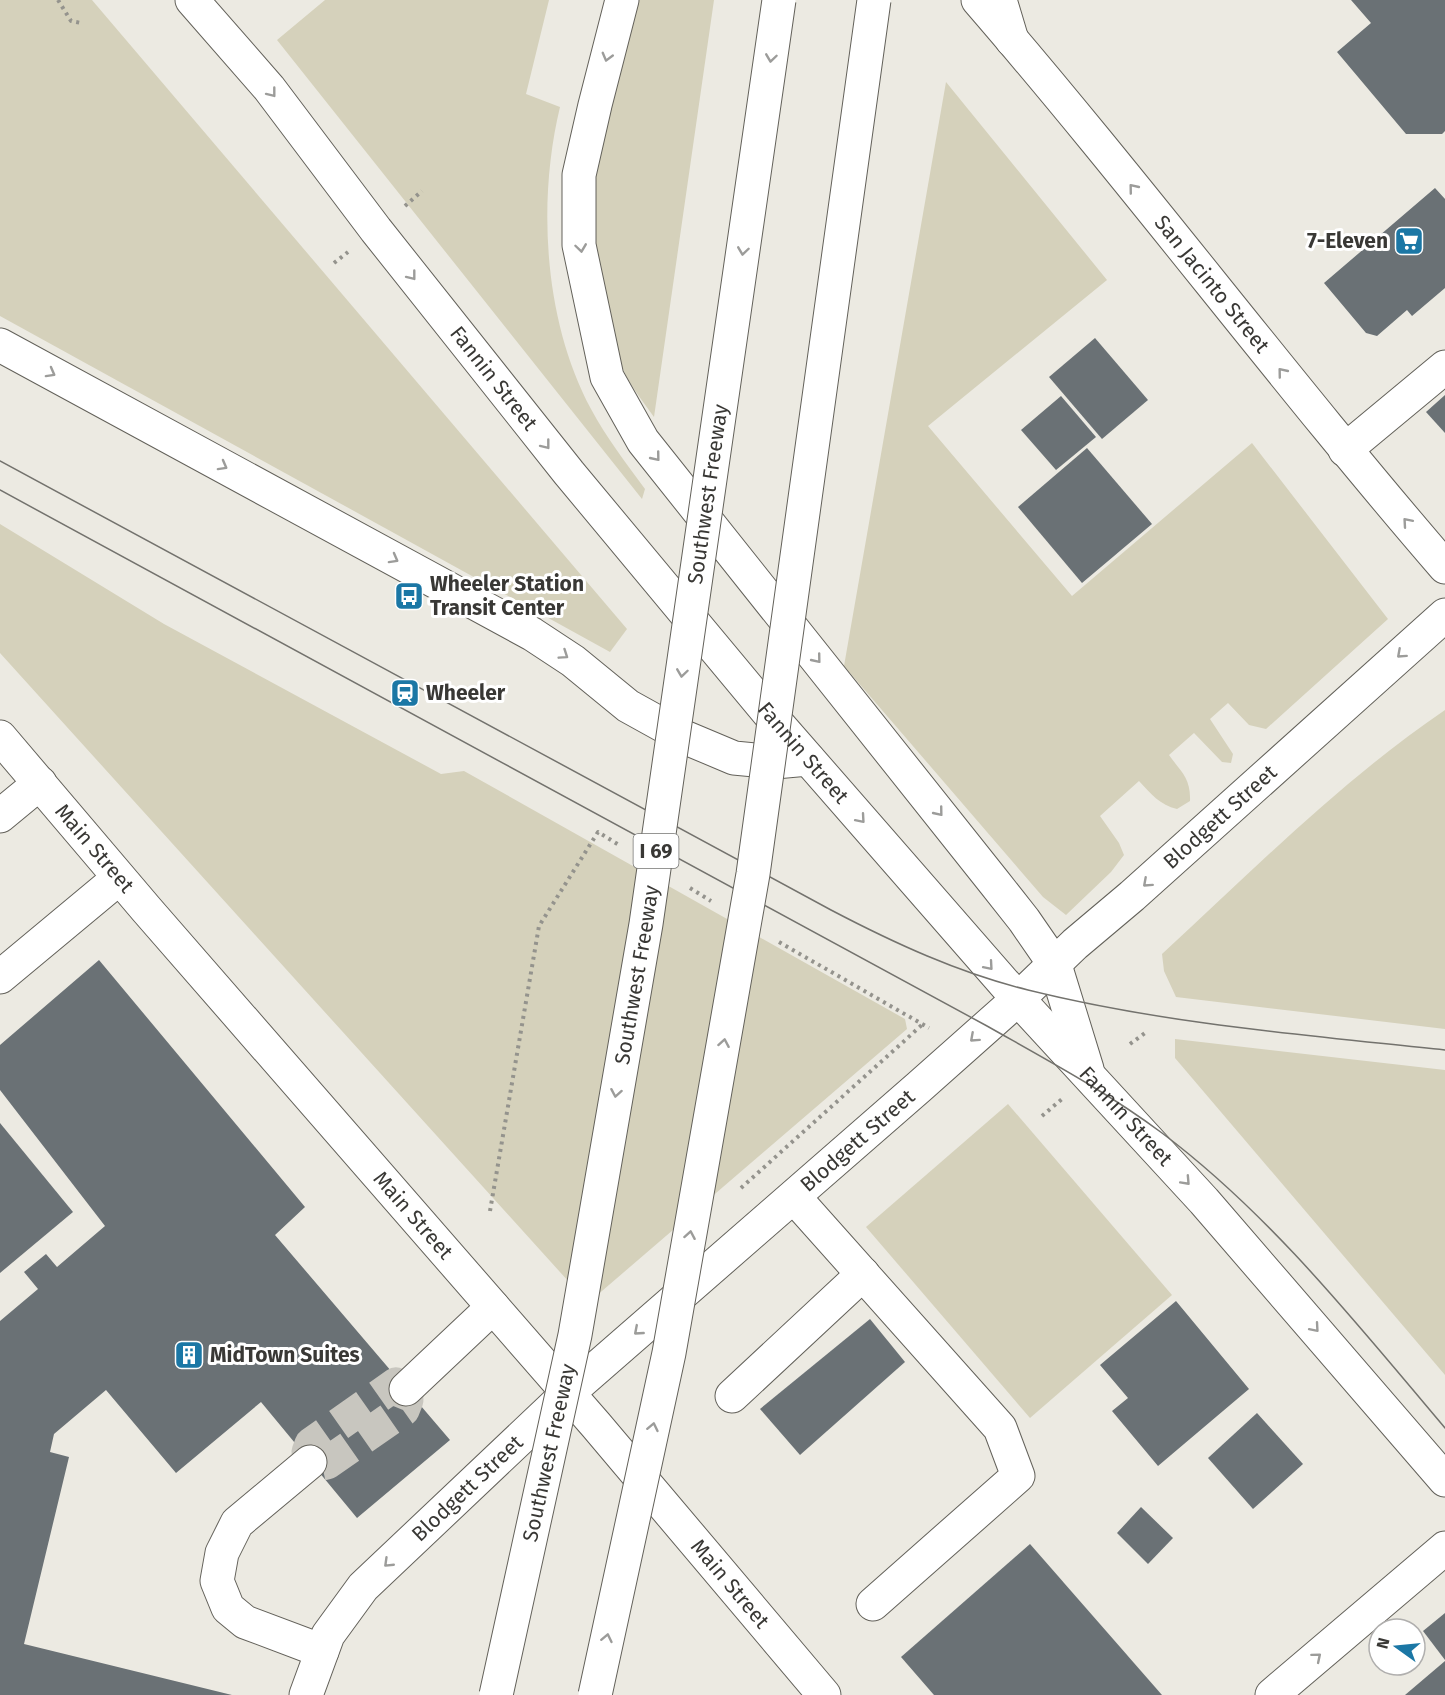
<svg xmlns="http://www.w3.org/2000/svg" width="1445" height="1695" font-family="'Fira Sans',sans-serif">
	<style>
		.green { fill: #d5d1bb }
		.building { fill: #6a7175 }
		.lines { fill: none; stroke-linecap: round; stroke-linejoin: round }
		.minor-tunnel { stroke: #c8c6bf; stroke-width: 33; stroke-dasharray: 33 16; stroke-linecap: butt }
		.minor-casing { stroke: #63615a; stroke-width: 35 }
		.major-casing { stroke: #63615a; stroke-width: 35 }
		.highway-casing { stroke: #63615a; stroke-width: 35 }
		.path { stroke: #94938d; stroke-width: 4; stroke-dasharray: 3 4.5; stroke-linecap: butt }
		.minor { stroke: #fff; stroke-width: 33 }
		.major { stroke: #fff; stroke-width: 33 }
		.highway { stroke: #fff; stroke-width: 33 }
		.tram { stroke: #73726d; stroke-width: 1.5 }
		.highway-bridge-casing { stroke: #63615a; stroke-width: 35; stroke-linecap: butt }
		.highway-bridge { stroke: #fff; stroke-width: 33 }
		.oneway { stroke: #9c9c9a }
		.labels { text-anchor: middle; stroke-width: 6; stroke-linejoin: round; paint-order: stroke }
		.shield { fill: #fff; stroke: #747472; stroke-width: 1.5 }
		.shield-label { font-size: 20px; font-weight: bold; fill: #393835 }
		.poi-label { font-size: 21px; font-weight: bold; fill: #393835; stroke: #fff; text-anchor: start }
		.street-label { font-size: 21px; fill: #393835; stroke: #fff }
	</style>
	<rect width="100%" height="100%" fill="#eceae2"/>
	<g class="green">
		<polygon points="0,0 92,0 627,629 610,652 0,316"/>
		<path d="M325 0H549L526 94 560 107C537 202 544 322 591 409 606 437 626 463 645 489L642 499 277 40Z"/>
		<path d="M639 0H714L654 417C645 404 635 392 628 379 606 339 588 241 593 196 602 129 622 65 639 0Z"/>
		<path d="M946 82 1107 280 928 426 1072 596 1252 443 1388 619 1266 729 1249 725 1228 703 1210 719 1233 754 1231 763 1222 762 1194 733 1169 755C1181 772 1191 778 1190 801L1177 809C1160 805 1151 794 1139 781L1100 816 1119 843 1124 855 1111 872 1066 915 1043 897 844 666Z"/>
		<polygon points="0,524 164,624 441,774 464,771 905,1019 907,1029 588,1303 0,653"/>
		<path d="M1445 710V1029L1176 997 1164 971 1162 954C1253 870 1342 780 1445 710Z"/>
		<polygon points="1175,1039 1445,1070 1445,1375 1175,1058"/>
		<polygon points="1008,1104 1172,1295 1030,1418 866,1227"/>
	</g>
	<g class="building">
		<polygon points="1351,0 1445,0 1445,131 1442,134 1406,134 1337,52 1371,23"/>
		<polygon points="1435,188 1445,199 1445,288 1412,316 1407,310 1377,336 1366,333 1324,283"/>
		<polygon points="1095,338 1148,400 1102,439 1049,377"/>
		<polygon points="1445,395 1445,433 1426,412"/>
		<polygon points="1061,396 1096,437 1056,470 1021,430"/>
		<polygon points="1087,448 1152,524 1082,583 1018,507"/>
		<polygon points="99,960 305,1207 275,1235 450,1440 357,1518 261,1402 176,1473 106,1390 54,1434 50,1452 69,1457 24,1644 232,1695 0,1695 0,1321 38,1289 24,1272 46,1254 57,1267 105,1226 0,1090 0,1045"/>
		<polygon points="0,1123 73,1212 0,1273"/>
		<polygon points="1176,1301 1249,1389 1158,1466 1112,1411 1128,1398 1100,1365"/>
		<polygon points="870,1319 905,1362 800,1455 760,1409"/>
		<polygon points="1257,1413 1303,1464 1253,1509 1208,1458"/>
		<polygon points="1141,1507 1173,1538 1148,1564 1117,1533"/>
		<polygon points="1030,1544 1162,1695 934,1695 901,1657"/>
		<polygon points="1445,1613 1445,1660 1423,1631"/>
		<polygon points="1445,1661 1445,1695 1405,1695"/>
	</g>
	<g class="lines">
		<polygon class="minor-tunnel" points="396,1384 406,1389 407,1400 403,1410 327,1463 318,1465 310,1462 308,1452 311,1444"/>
		<g class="minor-casing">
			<g id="minor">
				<polyline points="0,345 532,634 573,661 628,706 684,737 734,758 775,762 808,759"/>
				<polyline points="1345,450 1445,367"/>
				<polyline points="0,816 40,783"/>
				<polyline points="0,977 119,878"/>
				<path id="s1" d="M1018 999 1075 944 1132 896 1445 615"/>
				<polyline points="794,1197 1000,1428 1018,1476 873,1604"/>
				<polyline points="406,1389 493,1307"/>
				<polyline points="732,1396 863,1274"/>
				<polyline points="310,1462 237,1523 222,1553 217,1581 228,1608 245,1622 322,1651"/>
				<path id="s2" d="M306 1695 328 1635 363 1587 568 1393"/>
			</g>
		</g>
		<g class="major-casing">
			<g id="major">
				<path id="s3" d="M192 0 269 88 376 230 569 473 777 723 1018 999 1204 1201 1445 1480"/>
				<path id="s4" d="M978 0C1138 185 1285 382 1445 567"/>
				<path id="s5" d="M0 737 147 910 596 1425 824 1695"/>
				<polyline points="1055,965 1087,1069"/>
				<path id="s6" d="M568 1393 919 1087 1018 999"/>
				<polyline points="1272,1695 1445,1548"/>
			</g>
		</g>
		<g class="highway-casing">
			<g id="highway">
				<polyline points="622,0 595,105 579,175 579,245 607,377 643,441 994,882 1024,920 1055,965"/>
				<polyline points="1000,0 1012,40"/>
			</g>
		</g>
		<g class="path">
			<polyline points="58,0 71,21 81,23"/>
			<polyline points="405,206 422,191"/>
			<polyline points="334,263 348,252"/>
			<polyline points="690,888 711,901"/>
			<polyline points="779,942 929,1028"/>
			<polyline points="1130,1044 1145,1033"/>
			<polyline points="1042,1116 1062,1099"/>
			<polyline points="741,1188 923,1024"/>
			<polyline points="490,1211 539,926 598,832 619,845"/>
		</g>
		<use href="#minor" class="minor"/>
		<use href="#major" class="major"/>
		<use href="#highway" class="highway"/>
		<g class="tram">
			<path d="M0 461 831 910C894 943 959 973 1028 990 1165 1024 1305 1035 1445 1050"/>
			<path d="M0 490 987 1026C1047 1060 1107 1092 1162 1133 1271 1215 1357 1324 1445 1428"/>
		</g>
		<g class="highway-bridge-casing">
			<g id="highway-bridge">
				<path id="s7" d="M496 1695 575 1335 646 924 779 0"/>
				<polyline points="595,1695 669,1353 753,874 874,0"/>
			</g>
		</g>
		<use href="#highway-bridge" class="highway-bridge"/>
	</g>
	<defs><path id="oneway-chevron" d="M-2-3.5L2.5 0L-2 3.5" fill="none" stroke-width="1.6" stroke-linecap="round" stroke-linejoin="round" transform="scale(1.5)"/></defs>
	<g class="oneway">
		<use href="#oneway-chevron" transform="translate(607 57) rotate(105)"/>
		<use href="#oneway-chevron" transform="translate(771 58) rotate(98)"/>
		<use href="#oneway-chevron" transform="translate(272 93) rotate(52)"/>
		<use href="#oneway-chevron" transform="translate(1133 188) rotate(-129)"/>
		<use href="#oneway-chevron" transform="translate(581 248) rotate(82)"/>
		<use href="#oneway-chevron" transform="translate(743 251) rotate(98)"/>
		<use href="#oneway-chevron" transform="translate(412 276) rotate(52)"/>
		<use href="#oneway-chevron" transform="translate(1282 372) rotate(-129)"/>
		<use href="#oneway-chevron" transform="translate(51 373) rotate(29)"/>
		<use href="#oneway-chevron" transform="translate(546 445) rotate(52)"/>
		<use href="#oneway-chevron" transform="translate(656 457) rotate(51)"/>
		<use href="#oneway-chevron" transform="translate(223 466) rotate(29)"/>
		<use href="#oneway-chevron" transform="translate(1407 522) rotate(-131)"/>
		<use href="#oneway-chevron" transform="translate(394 559) rotate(29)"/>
		<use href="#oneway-chevron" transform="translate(1401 654) rotate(138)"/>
		<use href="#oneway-chevron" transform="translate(564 655) rotate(34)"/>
		<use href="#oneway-chevron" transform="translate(817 659) rotate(51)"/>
		<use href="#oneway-chevron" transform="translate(682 673) rotate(98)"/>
		<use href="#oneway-chevron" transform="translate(939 812) rotate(51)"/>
		<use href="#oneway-chevron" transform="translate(861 819) rotate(49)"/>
		<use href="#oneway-chevron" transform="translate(1147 883) rotate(138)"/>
		<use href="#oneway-chevron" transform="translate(989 966) rotate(49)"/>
		<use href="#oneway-chevron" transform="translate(974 1038) rotate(138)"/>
		<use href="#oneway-chevron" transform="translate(724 1043) rotate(-80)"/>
		<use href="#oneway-chevron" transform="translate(616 1093) rotate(100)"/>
		<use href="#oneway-chevron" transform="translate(1186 1181) rotate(47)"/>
		<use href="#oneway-chevron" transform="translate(690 1235) rotate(-80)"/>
		<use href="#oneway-chevron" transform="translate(1315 1328) rotate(49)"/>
		<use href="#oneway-chevron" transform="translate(638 1331) rotate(139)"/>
		<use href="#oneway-chevron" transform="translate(653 1427) rotate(-78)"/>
		<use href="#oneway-chevron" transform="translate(388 1563) rotate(136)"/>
		<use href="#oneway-chevron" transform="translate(607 1638) rotate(-78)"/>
		<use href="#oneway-chevron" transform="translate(1317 1657) rotate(-40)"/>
	</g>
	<defs>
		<g id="supermarket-square" transform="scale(1.5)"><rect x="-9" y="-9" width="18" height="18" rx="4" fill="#1b77a5" stroke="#fff"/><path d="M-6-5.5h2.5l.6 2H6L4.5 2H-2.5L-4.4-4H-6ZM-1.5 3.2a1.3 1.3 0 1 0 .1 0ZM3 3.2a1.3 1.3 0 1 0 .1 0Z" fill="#fff"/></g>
		<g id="bus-square" transform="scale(1.5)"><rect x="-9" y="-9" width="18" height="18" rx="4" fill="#1b77a5" stroke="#fff"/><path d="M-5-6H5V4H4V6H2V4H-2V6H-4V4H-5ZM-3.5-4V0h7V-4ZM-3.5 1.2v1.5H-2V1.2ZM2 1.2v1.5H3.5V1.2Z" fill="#fff"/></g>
		<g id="station-square" transform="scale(1.5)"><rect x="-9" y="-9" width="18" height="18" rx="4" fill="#1b77a5" stroke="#fff"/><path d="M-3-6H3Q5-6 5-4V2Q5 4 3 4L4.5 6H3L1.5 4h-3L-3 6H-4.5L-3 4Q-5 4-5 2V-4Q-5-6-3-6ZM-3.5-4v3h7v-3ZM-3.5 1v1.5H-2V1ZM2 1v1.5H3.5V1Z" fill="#fff"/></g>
		<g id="building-square" transform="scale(1.5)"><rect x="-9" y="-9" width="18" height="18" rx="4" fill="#1b77a5" stroke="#fff"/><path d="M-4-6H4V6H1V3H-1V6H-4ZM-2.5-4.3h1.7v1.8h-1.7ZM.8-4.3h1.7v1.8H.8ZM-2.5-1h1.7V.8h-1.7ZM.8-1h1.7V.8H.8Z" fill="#fff"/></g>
	</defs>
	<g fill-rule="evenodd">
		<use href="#supermarket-square" x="1409" y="241"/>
		<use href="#bus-square" x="409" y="596"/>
		<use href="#station-square" x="405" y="693"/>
		<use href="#building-square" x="189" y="1355"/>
	</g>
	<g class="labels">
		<rect class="shield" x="633.5" y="834" width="45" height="34" rx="4.5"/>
		<g class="shield-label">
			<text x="656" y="858">I 69</text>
		</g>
		<g class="poi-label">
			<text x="1388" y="248" text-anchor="end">7-Eleven</text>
			<text x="430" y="591">Wheeler Station<tspan x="430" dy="24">Transit Center</tspan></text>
			<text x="426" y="700">Wheeler</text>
			<text x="210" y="1362">MidTown Suites</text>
		</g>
		<g class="street-label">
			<text dy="7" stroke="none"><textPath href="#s4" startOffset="368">San Jacinto Street</textPath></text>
			<text dy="7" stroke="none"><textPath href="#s3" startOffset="484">Fannin Street</textPath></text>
			<text dy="7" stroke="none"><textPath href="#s7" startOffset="1220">Southwest Freeway</textPath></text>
			<text dy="7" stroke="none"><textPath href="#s3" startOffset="970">Fannin Street</textPath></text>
			<text dy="7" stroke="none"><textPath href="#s1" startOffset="272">Blodgett Street</textPath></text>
			<text dy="7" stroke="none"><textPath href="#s5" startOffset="146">Main Street</textPath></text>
			<text dy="7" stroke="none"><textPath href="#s7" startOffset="734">Southwest Freeway</textPath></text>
			<text dy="7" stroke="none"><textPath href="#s3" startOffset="1456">Fannin Street</textPath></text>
			<text dy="7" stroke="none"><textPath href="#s6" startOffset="384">Blodgett Street</textPath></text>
			<text dy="7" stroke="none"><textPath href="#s5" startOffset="632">Main Street</textPath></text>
			<text dy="7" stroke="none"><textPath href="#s7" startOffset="248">Southwest Freeway</textPath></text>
			<text dy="7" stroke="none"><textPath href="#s2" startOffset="267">Blodgett Street</textPath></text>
			<text dy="7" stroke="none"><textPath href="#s5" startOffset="1118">Main Street</textPath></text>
		</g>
	</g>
	<g transform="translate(1397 1647) rotate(285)"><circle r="28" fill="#ffffff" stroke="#b0afae" stroke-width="1.5"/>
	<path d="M0-4.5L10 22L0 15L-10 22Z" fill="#1b77a5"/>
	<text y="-9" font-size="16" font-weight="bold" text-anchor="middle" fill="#393835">N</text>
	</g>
</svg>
